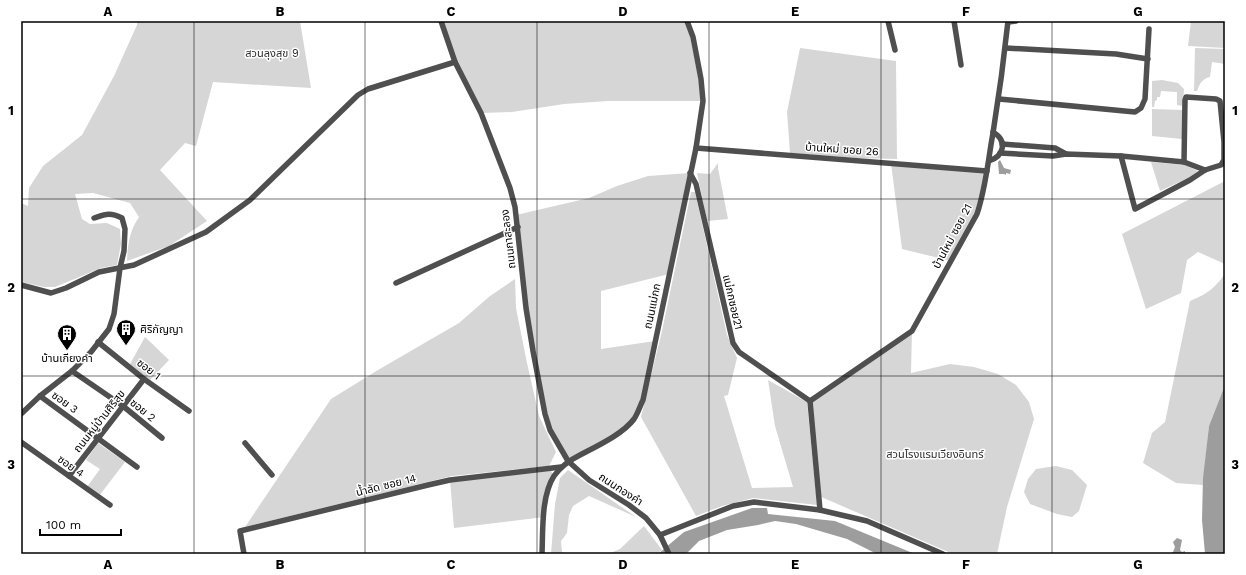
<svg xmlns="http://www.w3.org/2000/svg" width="1246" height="575" font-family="'Work Sans','Noto Sans Thai',sans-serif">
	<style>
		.green { fill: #d6d6d6 }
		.water { fill: #9d9d9d }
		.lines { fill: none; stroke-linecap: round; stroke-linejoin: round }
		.minor { stroke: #4f4f4f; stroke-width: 5.5 }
		.grid { fill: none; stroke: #000; stroke-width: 1; stroke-opacity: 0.55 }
		.labels { text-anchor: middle; stroke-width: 3; stroke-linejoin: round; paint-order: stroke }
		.park-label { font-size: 11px; fill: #2d2d2d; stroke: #fff }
		.street-label { font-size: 11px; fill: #000; stroke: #fff }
		.poi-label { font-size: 11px; fill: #000; stroke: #fff; text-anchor: start }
		.neatline { fill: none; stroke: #000; stroke-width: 1.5 }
		.grid-label { font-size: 13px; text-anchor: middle; font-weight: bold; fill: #000 }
	</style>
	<rect width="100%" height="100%" fill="#fff"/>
	<g class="green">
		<path d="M137 21H300L311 88 213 82 196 146 185 143 160 170 207 221 169 246 127 261C128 244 129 232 139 217L130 203 93 193 75 194 82 219 90 224 107 223 120 229 121 244 117 265 101 268 55 287H44L21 282V203L28 206 29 188 43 166 82 135 114 76 137 25Z"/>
		<polygon points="441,21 687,21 703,101 608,101 564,104 512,112 481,113 455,62"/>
		<polygon points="1191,21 1225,21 1225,48 1188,46"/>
		<polygon points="800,48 896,61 897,159 856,158 790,153 787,112"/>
		<path d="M1195 48 1225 49V64L1212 62 1210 77C1202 79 1200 83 1197 91H1194Z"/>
		<polygon points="1162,80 1178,83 1184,89 1183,106 1177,105 1177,92 1161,91 1160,97 1157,97 1157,100 1155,101 1154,107 1152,107 1152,81"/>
		<polygon points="1152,109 1183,110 1182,139 1152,136"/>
		<polygon points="1151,162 1185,165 1198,171 1190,177 1160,191"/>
		<polygon points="718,163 718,168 728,219 707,221 697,173 710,174"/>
		<polygon points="891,163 987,171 983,197 951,261 902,249"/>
		<polygon points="690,173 669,274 601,291 601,349 655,341 642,403 624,429 568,461 550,430 533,351 516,215 589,198 617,186 648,176"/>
		<polygon points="1225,181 1225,264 1198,252 1187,260 1181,293 1146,309 1122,234"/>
		<polygon points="691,192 695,192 727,335 737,358 728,395 724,396 752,488 793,487 775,426 768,380 807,402 817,505 753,498 722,506 696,516 641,417 662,331"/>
		<path d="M1225 274V385L1209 426 1203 485 1176 483 1143 463 1152 433 1165 422 1190 301C1208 293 1213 290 1225 274Z"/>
		<polygon points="515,279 516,308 527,363 539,416 556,452 549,466 452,476 245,527 331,399 378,370 459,323 490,296"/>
		<polygon points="912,331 911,373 950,364 974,367 998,374 1016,385 1029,402 1034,419 1007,507 997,554 953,554 819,496 810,401"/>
		<polygon points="145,337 169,360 150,380 130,364"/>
		<polygon points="98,443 125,462 99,496 87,487 100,469 86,460"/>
		<polygon points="1056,466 1072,470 1087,485 1079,511 1072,517 1057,514 1030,504 1024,492 1028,479 1036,469"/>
		<polygon points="550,469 554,476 544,517 454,528 450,480"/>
		<polygon points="568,470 636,517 589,496 573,506 569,515 567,533 561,541 562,552 568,554 551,554 555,504 560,478"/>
		<polygon points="644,526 662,550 657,554 608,554 620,549"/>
	</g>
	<g class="water">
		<polygon points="1000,160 1004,168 1011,170 1010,174 1006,173 1006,175 1004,174 999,174 998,162"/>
		<polygon points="1225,385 1225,554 1205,554 1202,520 1203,478 1209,426"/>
		<polygon points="752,508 767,508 768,514 835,521 915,554 877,554 847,539 796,524 775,521 758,525 727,530 699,541 686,554 658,554 684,532"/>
		<polygon points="1177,538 1182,540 1180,550 1182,552 1185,551 1185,554 1170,554 1173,552 1175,547 1173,542"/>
	</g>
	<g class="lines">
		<g class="minor">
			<polyline points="441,21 455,62 481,113 510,188 515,207 526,308 533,351 545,414 550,430 568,461 589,480 629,505 646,518 660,535 669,554"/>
			<polyline points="888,21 895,50"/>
			<polyline points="954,21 961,65"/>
			<polyline points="1008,22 1016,21"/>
			<polyline points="1006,48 1116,54 1148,59"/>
			<polyline points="999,99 1135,112 1141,108 1145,99 1149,29"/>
			<polyline points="1002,144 1055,148 1066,154"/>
			<polyline points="696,148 987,171"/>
			<polyline points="1000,153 1053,156 1066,154 1121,156 1184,162 1205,170"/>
			<polyline points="1121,156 1135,209 1190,180 1205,170 1221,165 1224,160 1224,142 1220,101 1216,99 1186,97 1185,100 1184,162"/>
			<path d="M989 161C1004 156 1008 141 993 132"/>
			<polyline points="690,173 696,184 733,343 739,352 810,401"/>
			<polyline points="396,283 518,227"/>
			<polyline points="21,285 51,293 66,288 99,272 134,265 206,232 250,200 358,95 368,89 455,62"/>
			<polyline points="98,342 144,379 189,411"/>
			<polyline points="72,371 123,406 162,438"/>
			<polyline points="40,396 137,467"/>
			<path d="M810 401 912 331 977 214C986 187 988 160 993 133 999 96 1004 59 1008 21"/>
			<polyline points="810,401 820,510"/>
			<path d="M21 414 40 396 72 371 91 352 109 329 114 314 120 268 124 251 125 229 122 218C110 212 106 214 94 218"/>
			<polyline points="21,442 110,505"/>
			<polyline points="245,443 272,475"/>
			<polyline points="69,476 144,379"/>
			<polyline points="660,535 733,506 754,502 820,510 867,521 943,554"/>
			<polyline points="244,554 240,531 428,485 450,480 561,467"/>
			<path d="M542 554C543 531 541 496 554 476 561 466 570 460 580 455 597 446 623 434 634 419 638 413 640 406 643 400L696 148 703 101 701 79 693 37 687 21"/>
		</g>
	</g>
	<path class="grid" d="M194 21V554M365 21V554M537 21V554M709 21V554M881 21V554M1052 21V554M21 199H1225M21 376H1225"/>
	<defs>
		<g id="building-pin" transform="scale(1)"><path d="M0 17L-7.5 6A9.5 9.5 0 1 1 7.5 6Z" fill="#000" stroke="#fff"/><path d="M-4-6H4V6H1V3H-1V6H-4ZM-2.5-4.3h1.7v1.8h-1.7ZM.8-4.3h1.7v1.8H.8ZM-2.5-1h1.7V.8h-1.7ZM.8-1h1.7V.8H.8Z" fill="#fff"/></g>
	</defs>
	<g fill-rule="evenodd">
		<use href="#building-pin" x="126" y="329"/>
		<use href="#building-pin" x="67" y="334"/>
	</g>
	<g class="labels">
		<g class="park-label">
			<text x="272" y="57">สวนลุงสุข 9</text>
			<text x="935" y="458">สวนโรงแรมเวียงอินทร์</text>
		</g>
		<g class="street-label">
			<text transform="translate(842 149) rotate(4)" y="4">บ้านใหม่ ซอย 26</text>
			<text transform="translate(952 236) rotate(-62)" y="4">บ้านใหม่ ซอย 21</text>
			<text transform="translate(508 239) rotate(-97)" y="4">ถนนกาสะลอง</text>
			<text transform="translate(733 302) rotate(77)" y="4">แม่กกซอย21</text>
			<text transform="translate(652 306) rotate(-78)" y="4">ถนนแม่กก</text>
			<text transform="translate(149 369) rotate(37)" y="4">ซอย 1</text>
			<text transform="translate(65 402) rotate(36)" y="4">ซอย 3</text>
			<text transform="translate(143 410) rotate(39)" y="4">ซอย 2</text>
			<text transform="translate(99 421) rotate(-52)" y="4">ถนนหมู่บ้านศิริสุข</text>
			<text transform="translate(71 466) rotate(35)" y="4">ซอย 4</text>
			<text transform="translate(386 485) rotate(-14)" y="4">น้ำลัด ซอย 14</text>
			<text transform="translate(621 489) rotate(33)" y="4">ถนนกองคำ</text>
		</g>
		<g class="poi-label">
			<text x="140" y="333">ศิริกัญญา</text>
			<text x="67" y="362" text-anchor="middle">บ้านเกียงคำ</text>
		</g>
	</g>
	<rect width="1246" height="575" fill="none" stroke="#ffffff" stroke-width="44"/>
	<path d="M40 529v6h81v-6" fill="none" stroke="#000000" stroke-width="2"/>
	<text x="46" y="529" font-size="12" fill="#000000" stroke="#ffffff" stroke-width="3" paint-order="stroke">100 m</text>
	<rect x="22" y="22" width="1202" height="531" class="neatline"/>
	<g class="grid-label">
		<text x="108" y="16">A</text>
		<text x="280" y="16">B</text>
		<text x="451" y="16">C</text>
		<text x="623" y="16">D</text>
		<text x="795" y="16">E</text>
		<text x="966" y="16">F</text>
		<text x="1138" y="16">G</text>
		<text x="11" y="115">1</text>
		<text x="1235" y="115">1</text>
		<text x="11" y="292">2</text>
		<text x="1235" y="292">2</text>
		<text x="11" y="469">3</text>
		<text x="1235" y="469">3</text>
		<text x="108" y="569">A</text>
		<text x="280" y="569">B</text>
		<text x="451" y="569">C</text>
		<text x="623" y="569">D</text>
		<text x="795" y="569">E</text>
		<text x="966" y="569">F</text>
		<text x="1138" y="569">G</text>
	</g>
</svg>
